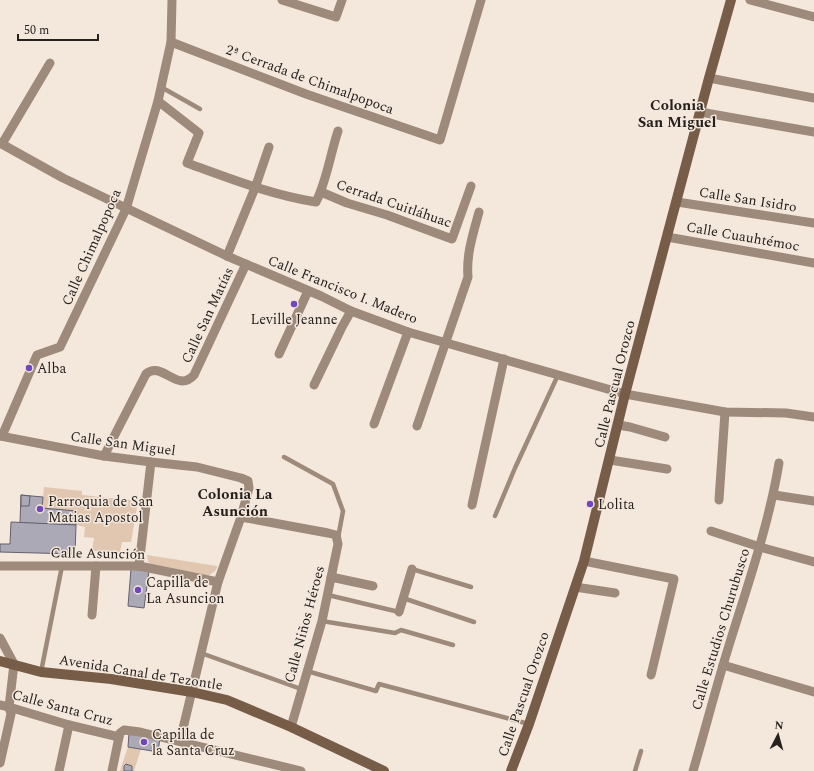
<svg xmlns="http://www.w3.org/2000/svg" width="814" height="771" font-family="Spectral,serif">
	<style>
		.green { fill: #e1c6b0 }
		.building { fill: #aca9b7; stroke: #63606d }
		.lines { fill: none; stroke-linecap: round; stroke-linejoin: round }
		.lane { stroke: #9d8a7b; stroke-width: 4.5 }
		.street { stroke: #9d8a7b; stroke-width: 9 }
		.secondary { stroke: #775d48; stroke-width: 10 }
		.poi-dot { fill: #7047bf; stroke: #f4e7dc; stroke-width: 1.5 }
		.labels { text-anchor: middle; stroke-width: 3; stroke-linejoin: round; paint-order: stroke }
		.street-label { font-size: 14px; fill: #26211e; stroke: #f4e7dc }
		.poi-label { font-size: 14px; fill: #26211e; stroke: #f4e7dc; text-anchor: start }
		.neighbourhood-label { font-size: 15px; font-weight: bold; fill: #26211e; stroke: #f4e7dc }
	</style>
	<rect width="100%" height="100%" fill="#f4e7dc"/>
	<g class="green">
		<polygon points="44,487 82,491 82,495 138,501 131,542 122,542 120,552 92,551 94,538 84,537 85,527 76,525 77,511 42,508"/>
		<polygon points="147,555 217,566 217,568 215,571 208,576 152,565 148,562"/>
		<polygon points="128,747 141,749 134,771 120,771"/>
	</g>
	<g class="building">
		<polygon points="21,495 43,497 42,508 77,511 76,525 20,523"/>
		<polygon points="21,495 30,496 29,506 21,506"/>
		<polygon points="11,522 76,525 75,554 0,552 0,544 10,544"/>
		<polygon points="131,569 149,571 144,608 128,606"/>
		<polygon points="129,733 160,738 158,752 128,747"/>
		<polygon points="126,764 132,766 132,771 124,771 124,766"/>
	</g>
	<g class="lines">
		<g class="lane">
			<polyline points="161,87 200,109"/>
			<polyline points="284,457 333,484 343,511 338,538"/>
			<polyline points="495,516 515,468 558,375"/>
			<polyline points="412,569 471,587"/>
			<polyline points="328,595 399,612"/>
			<polyline points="403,598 474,622"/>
			<polyline points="322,621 395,633 401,630 453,645"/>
			<polyline points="201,653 301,689"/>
			<polyline points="307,671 376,691 379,684 529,724"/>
			<polyline points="41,672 62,566"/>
			<polyline points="635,771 641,751"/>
		</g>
		<g class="street">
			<polyline points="282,0 336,17 342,0"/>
			<polyline points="750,0 814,17"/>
			<polyline points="171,42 306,94 440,140 481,0"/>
			<polyline points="709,78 814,98"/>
			<path d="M158 101 199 133 187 163C229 178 271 195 316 202 327 180 330 155 338 131"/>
			<polyline points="700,112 814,132"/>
			<polyline points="0,143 63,178 227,256 321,296 351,311 408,332 625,394 725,412 786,413 814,417"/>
			<polyline points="2,144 50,63"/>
			<polyline points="321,192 347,203 387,215 452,239 471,186"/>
			<polyline points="677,202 814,223"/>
			<polyline points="667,237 814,263"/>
			<polyline points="227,256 255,188 269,147"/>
			<polyline points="279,354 308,291"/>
			<polyline points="314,385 342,327 351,311"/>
			<polyline points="374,424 408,332"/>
			<polyline points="618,425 630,427 665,437"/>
			<path d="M417 426 468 277C466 255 473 234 479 212"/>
			<polyline points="0,436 104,456 151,462 197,467 241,478 248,481 249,488 241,517 218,582 180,741"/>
			<polyline points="2,436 37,355 60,347 126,209 158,101 171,42 172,0"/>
			<path d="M104 456 146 374C162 360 177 394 194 375L246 264"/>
			<polyline points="610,460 667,469"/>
			<polyline points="774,495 814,501"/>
			<polyline points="719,500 725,412"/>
			<polyline points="472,505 504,359"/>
			<polyline points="241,517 328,533 336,535 338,544 322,621 291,727"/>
			<polyline points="711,531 760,547 814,562"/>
			<polyline points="584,561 674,579 651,675"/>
			<polyline points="0,566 139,566 218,582"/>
			<polyline points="139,566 151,462"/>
			<polyline points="331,577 373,586"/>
			<polyline points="575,587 615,593"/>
			<polyline points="399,612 412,569"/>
			<polyline points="92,615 96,566"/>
			<polyline points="0,638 14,664 9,707 11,714 0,763"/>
			<polyline points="723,665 814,692"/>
			<polyline points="0,705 9,707 69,725 119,737 120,733 124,730 140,732 301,771"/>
			<polyline points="59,771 69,725"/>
			<polyline points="112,771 119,737"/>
			<path d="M693 771C706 727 717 683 731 639 749 581 769 523 779 463"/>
		</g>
		<g class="secondary">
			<polyline points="0,661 41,672 111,679 192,692 227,700 291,727 384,771"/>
			<polyline points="511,771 529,724 584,561 625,394 709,78 731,0"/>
		</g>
	</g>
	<g class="poi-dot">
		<circle cx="294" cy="304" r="4"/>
		<circle cx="29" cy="368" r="4"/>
		<circle cx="590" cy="504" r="4"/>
		<circle cx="40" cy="509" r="4"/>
		<circle cx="138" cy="590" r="4"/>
		<circle cx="144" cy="742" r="4"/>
	</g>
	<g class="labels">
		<g class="street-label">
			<text transform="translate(310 79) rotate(20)" y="5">2ª Cerrada de Chimalpopoca</text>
			<text transform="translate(748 199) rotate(9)" y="5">Calle San Isidro</text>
			<text transform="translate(394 203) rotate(19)" y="5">Cerrada Cuitláhuac</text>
			<text transform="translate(743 236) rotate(10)" y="5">Calle Cuauhtémoc</text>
			<text transform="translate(91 247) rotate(-66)" y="5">Calle Chimalpopoca</text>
			<text transform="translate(343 289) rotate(22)" y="5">Calle Francisco I. Madero</text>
			<text transform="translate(207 315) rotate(-65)" y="5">Calle San Matías</text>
			<text transform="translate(614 384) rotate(-76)" y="5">Calle Pascual Orozco</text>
			<text transform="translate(123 443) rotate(8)" y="5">Calle San Miguel</text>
			<text transform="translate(98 553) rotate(1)" y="5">Calle Asunción</text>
			<text transform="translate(304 624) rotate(-75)" y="5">Calle Niños Héroes</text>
			<text transform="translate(720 629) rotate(-73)" y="5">Calle Estudios Churubusco</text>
			<text transform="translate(141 672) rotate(9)" y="5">Avenida Canal de Tezontle</text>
			<text transform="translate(523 694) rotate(-71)" y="5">Calle Pascual Orozco</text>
			<text transform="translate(63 707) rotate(15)" y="5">Calle Santa Cruz</text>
		</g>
		<g class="poi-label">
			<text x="294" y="324" text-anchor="middle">Leville Jeanne</text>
			<text x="37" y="373">Alba</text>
			<text x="48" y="506">Parroquia de San<tspan x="48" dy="16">Matias Apostol</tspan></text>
			<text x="598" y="509">Lolita</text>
			<text x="146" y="587">Capilla de<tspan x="146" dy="16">La Asuncion</tspan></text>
			<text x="152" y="739">Capilla de<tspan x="152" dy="16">la Santa Cruz</tspan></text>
		</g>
		<g class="neighbourhood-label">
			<text x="677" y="110">Colonia<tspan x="677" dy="17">San Miguel</tspan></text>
			<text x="235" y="499">Colonia La<tspan x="235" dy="17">Asunción</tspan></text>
		</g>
	</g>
	<g transform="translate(778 735) rotate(6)" stroke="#f4e7dc" stroke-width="3" paint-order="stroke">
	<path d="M0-3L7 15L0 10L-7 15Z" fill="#26211e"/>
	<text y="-6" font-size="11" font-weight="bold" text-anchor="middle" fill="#26211e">N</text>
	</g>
	<path d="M18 34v6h80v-6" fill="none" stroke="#26211e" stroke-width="2"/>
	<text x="24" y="34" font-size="12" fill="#26211e" stroke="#f4e7dc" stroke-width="3" paint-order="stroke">50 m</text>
</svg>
